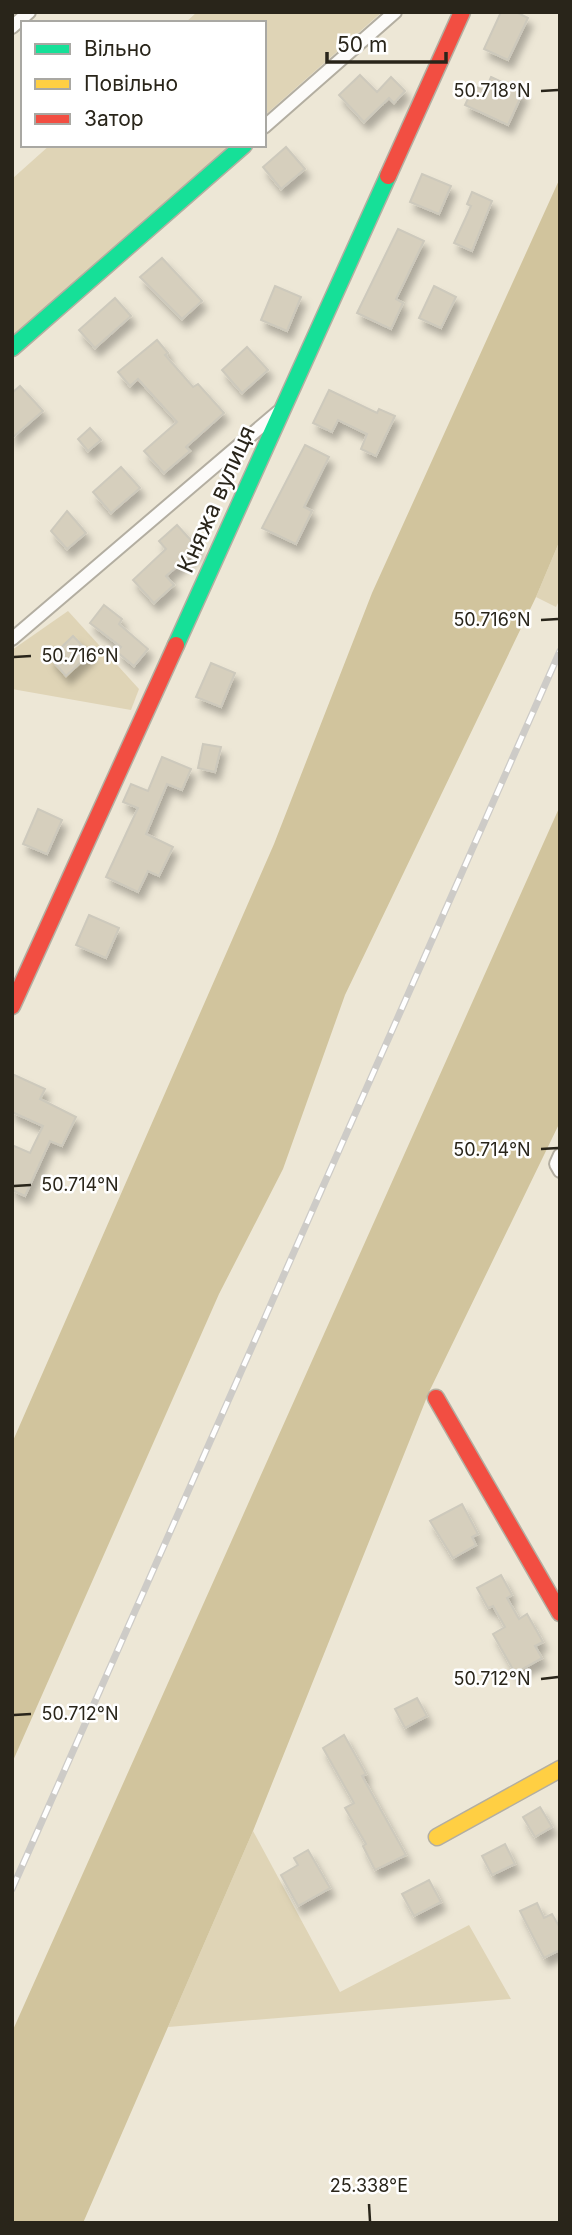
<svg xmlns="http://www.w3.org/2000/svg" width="572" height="2235" font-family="Inter,sans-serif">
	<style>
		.green { fill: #dfd4b6 }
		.forest { fill: #d1c49d }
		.building { fill: #d6cfbd; stroke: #cdc9bc; stroke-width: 2; filter: url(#shadow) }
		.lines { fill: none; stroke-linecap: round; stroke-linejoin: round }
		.street-casing { stroke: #b3aea1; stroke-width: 16 }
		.fast-casing { stroke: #b3aea1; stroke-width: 19 }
		.slow-casing { stroke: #b3aea1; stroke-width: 19 }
		.jam-casing { stroke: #b3aea1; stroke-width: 19 }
		.street { stroke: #fcfbf9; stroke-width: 12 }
		.fast { stroke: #16e098; stroke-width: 16 }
		.slow { stroke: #ffcf43; stroke-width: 16 }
		.jam { stroke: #f24e42; stroke-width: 16 }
		.rail-casing { stroke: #cdcbc7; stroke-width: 7 }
		.rail { stroke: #fff; stroke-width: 4.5; stroke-dasharray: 13; stroke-linecap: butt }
		.ticks { fill: none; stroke: #29251a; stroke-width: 2.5 }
		.labels { text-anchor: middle; stroke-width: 5; stroke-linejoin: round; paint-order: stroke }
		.street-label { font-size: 23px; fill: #29251a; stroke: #fff }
		.ticks-label { font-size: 18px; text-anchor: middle; fill: #29251a; stroke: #fff; stroke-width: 5; stroke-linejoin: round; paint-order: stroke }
	</style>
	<defs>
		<filter id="shadow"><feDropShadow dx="4.5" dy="8" stdDeviation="3.5" flood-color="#0004"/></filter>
	</defs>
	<rect width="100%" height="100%" fill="#ede7d6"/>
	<g class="green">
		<polygon points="197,12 382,12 264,116 264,23 185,23"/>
		<polygon points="50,145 231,145 12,339 12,179"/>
		<polygon points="560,540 560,599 556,607 536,597"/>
		<polygon points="68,611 139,689 131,710 12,689 12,650"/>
		<polygon points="253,1831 340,1992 469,1925 511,1999 168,2027"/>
	</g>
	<g class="forest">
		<polygon points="560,178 560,540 536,597 345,995 283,1169 219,1294 12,1763 12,1443 274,844 372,593"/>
		<polygon points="560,806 560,1122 429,1392 253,1831 83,2223 12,2223 12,2032"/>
	</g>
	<g class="building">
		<polygon points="501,12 516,12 528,18 508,60 484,49"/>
		<polygon points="360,75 377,92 391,77 405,91 394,103 389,98 364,122 339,95"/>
		<polygon points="491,77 523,92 508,125 465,105 474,86 485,91"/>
		<polygon points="286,147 305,169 281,189 263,167"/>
		<polygon points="422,174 451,186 439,214 410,202"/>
		<polygon points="472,192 492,201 472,251 454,243 471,206 467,204"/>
		<polygon points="398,229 424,241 396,299 403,303 391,329 357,313"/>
		<polygon points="162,258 202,301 182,319 140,277"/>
		<polygon points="275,286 301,297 287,331 261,320"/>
		<polygon points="434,286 456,297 441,328 419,318"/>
		<polygon points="115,298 131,316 95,348 79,330"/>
		<polygon points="157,340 168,353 165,355 193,387 198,384 224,413 186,447 190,451 164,473 144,451 177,422 138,379 130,386 118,372"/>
		<polygon points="247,347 268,370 242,393 222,370"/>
		<polygon points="20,386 43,411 12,438 12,393"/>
		<polygon points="329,390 377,413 379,409 395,416 376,456 361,449 367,434 338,420 332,432 313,423"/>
		<polygon points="90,428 101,440 88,451 78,439"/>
		<polygon points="305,445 329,457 304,507 312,511 296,544 262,528"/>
		<polygon points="121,467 140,488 111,513 93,492"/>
		<polygon points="67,511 86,533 67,549 51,531"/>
		<polygon points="177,525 198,548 166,576 174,585 154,603 133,580 166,549 159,541"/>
		<polygon points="104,605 122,619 119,624 148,649 134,666 117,652 121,647 90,623"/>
		<polygon points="73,636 90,654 66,676 50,658"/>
		<polygon points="211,663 235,673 221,707 196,697"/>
		<polygon points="203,744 221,747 215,772 198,768"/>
		<polygon points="162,757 191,769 182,790 167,784 146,834 173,847 159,876 148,871 138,892 106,877 138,808 123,802 131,784 148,791"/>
		<polygon points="38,809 62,820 47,854 23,844"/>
		<polygon points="89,915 119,928 106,958 76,945"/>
		<polygon points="12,1074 45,1089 40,1099 76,1117 62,1146 50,1141 25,1196 12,1190 12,1145 30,1153 43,1126 12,1112"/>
		<polygon points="462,1504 478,1534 472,1537 476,1545 453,1558 430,1521"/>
		<polygon points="501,1575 512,1595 507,1598 519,1619 527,1614 543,1642 535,1646 542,1658 515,1673 493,1634 505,1627 493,1606 488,1608 477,1588"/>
		<polygon points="417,1698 427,1716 405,1728 395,1709"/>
		<polygon points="344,1735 366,1774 362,1776 406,1855 375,1870 363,1846 366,1844 345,1808 354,1803 323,1748"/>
		<polygon points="540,1807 552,1827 535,1837 523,1817"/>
		<polygon points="505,1844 515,1864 492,1875 482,1856"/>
		<polygon points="308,1850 330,1888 298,1906 281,1875 298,1865 294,1858"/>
		<polygon points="429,1880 441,1902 414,1916 402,1894"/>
		<polygon points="537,1903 544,1918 552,1914 560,1928 560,1950 544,1958 520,1911"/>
	</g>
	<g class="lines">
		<g class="street-casing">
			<g id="street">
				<polyline points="12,27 29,12"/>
				<polyline points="264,127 395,12"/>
				<polyline points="12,639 278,412"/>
				<polyline points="560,1155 556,1164 560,1171"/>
			</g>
		</g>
		<g class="fast-casing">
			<g id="fast">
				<polyline points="12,348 244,145"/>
				<polyline points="176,645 388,176"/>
			</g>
		</g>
		<g class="slow-casing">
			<polyline id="slow" points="437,1837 560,1769"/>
		</g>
		<g class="jam-casing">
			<g id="jam">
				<polyline points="388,176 462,12"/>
				<polyline points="12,1006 176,645"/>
				<polyline points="436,1398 560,1613"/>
			</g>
		</g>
		<use href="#street" class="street"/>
		<use href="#fast" class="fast"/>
		<use href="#slow" class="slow"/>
		<use href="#jam" class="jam"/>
		<g class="rail-casing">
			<polyline id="rail" points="12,1889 560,651"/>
		</g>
		<use href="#rail" class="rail"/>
	</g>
	<path class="ticks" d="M541 91 558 90M541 620 558 619M14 657 31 656M541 1149 558 1148M14 1186 31 1185M541 1679 558 1677M14 1715 31 1714M369 2204 370 2221"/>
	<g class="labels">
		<g class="street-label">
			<text transform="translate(216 499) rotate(-66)" y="8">Княжа вулиця</text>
		</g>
	</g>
	<g class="ticks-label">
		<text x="492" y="97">50.718°N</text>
		<text x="492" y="626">50.716°N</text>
		<text x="80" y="662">50.716°N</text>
		<text x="492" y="1156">50.714°N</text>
		<text x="80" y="1191">50.714°N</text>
		<text x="492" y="1685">50.712°N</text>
		<text x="80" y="1720">50.712°N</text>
		<text x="369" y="2192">25.338°E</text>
	</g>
	<rect width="572" height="2235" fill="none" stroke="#29251a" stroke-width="28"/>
	<rect x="21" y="21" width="245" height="126" fill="#ffffff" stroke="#a9a8a3" stroke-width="2"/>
	<rect x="35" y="44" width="35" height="10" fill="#16e098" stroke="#a9a8a3" stroke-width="2"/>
	<text x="84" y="56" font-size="21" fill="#29251a">Вільно</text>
	<rect x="35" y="79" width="35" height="10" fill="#ffcf43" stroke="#a9a8a3" stroke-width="2"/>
	<text x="84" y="91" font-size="21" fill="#29251a">Повільно</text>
	<rect x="35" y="114" width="35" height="10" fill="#f24e42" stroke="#a9a8a3" stroke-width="2"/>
	<text x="84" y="126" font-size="21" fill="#29251a">Затор</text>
	<path d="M327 52v10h119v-10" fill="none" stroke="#29251a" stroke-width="3.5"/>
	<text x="337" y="52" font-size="21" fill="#29251a" stroke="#ffffff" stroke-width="5" paint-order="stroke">50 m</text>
</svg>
